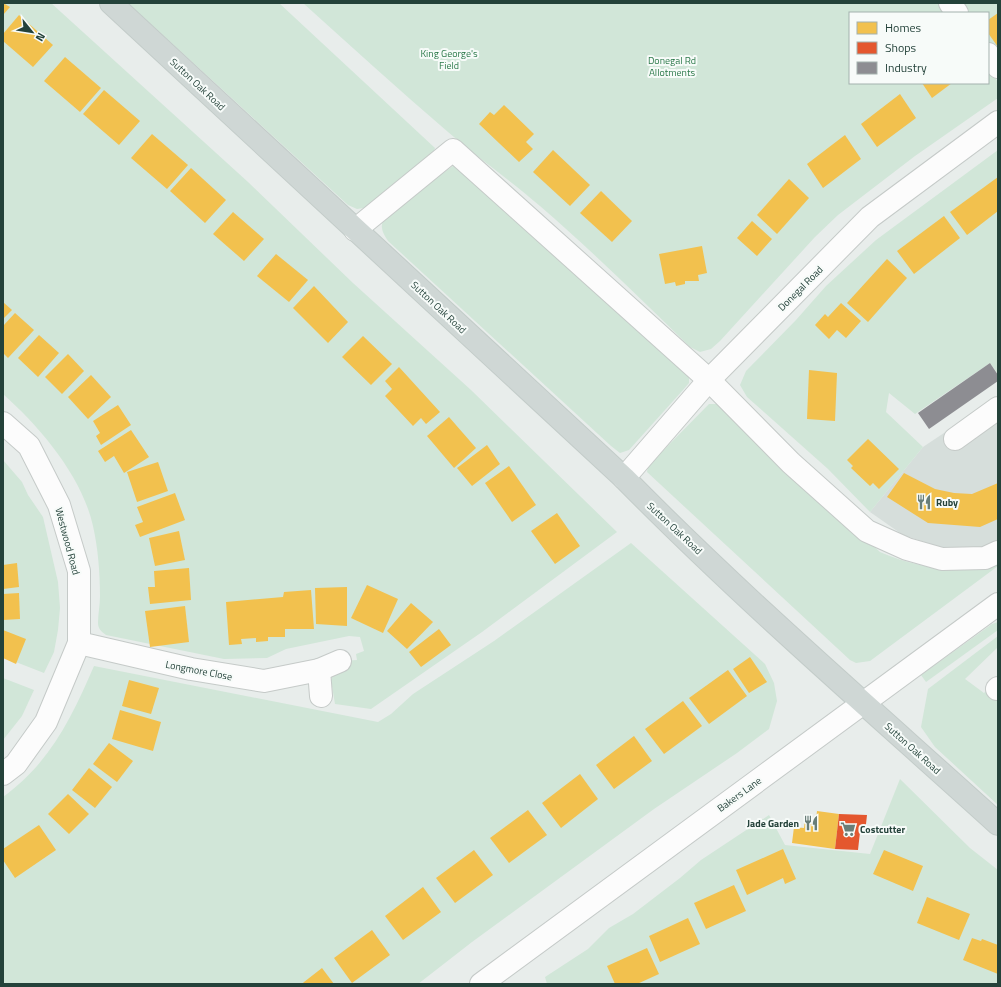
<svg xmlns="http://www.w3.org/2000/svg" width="1001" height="987" font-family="'Titillium Web',sans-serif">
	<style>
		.built { fill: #d6dedb }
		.green { fill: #d1e6d8 }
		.homes { fill: #f2c14e }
		.shops { fill: #e4572e }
		.industry { fill: #8d8d92 }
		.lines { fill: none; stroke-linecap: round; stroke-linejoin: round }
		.minor-casing { stroke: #c5cac8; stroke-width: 24 }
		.major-casing { stroke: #c3ccc9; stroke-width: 24 }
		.minor { stroke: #fcfcfc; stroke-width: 22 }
		.major { stroke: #cfd7d5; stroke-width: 22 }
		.labels { text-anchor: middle; stroke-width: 4; stroke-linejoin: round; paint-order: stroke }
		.park-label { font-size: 10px; fill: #2d7a4b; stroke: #f7fbf9 }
		.street-label { font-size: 10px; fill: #24423a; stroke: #f7fbf9 }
		.poi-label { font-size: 10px; font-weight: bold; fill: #24423a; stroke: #f7fbf9; text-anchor: start }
	</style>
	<rect width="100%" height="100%" fill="#e8edeb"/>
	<polygon class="built" points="998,397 998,545 971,552 937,546 903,535 870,512 923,447"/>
	<g class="green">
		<path d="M3 3H51L248 182 353 283 471 390 617 532 482 632 371 709 335 704 331 680 340 661 357 660 356 654 364 651 360 637 349 636 286 649 267 658 224 659 106 635C102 632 98 629 98 623 98 614 100 605 100 596 100 573 98 548 93 526 82 476 40 427 3 394Z"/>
		<polygon points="128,3 279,3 435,148 430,163 371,207 357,209 348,205"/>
		<path d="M303 3H940L947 13H850V83H988V69L998 82V98L915 156 838 215 815 237 720 341 711 349 700 352 690 347C641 299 592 251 540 206 510 180 478 158 448 132 399 90 351 46 303 3Z"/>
		<polygon points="954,3 998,3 998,61 988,48 988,13 962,13"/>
		<polygon points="998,150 998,374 990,363 915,414 889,393 886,412 923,447 870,512 828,469 747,397 740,385 746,371 796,320 826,286 876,240"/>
		<path d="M459 164 689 374V383L683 390 629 450 620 453 611 446 388 241C380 229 380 224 387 213L453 166Z"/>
		<path d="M709 404H720L880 552C921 570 954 571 998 565V566L870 661 856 663 850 660 647 472 648 466Z"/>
		<polygon points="3,460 22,482 28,495 43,517 58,582 60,608 58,630 54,652 44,673 3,657"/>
		<path d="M631 543 765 664 774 683 777 701 769 729 737 753 654 809 472 942 418 984H3V797C50 763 72 717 94 666L378 722 391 714 413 694 494 641Z"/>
		<polygon points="998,622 998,630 926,682 921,675 992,624"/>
		<polygon points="998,636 998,647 965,679 984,693 998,679 998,805 935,747 921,727 928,689"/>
		<polygon points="3,678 34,690 22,716 3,740"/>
		<polygon points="900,779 970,848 998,870 998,984 547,984 545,977 588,949 609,928 633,914 680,878 701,860 769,815 785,845 870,854"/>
	</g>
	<g class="homes">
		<polygon points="3,3 10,7 3,15"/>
		<polygon points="998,13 998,47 988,33 988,20"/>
		<polygon points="19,15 53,45 33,67 3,41 3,34"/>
		<polygon points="65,57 101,88 80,112 44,81"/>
		<polygon points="922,83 952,83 932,98"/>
		<polygon points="104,90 140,121 119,145 83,114"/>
		<polygon points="900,94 916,118 877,147 861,124"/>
		<polygon points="504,105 534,134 526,142 533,149 519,162 479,124 490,112 494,115"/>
		<polygon points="152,134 188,165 167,189 131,158"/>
		<polygon points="845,135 861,159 823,188 807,164"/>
		<polygon points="553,150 590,185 570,206 533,172"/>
		<polygon points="191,168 226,200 205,223 170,191"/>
		<polygon points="998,177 998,211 967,235 950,212"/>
		<polygon points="789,179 809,198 777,234 757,215"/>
		<polygon points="601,191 632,221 612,242 580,213"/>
		<polygon points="233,212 264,239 244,261 213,234"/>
		<polygon points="944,216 960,238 914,274 897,251"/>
		<polygon points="752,221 772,239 757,256 737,238"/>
		<polygon points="702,246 707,273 698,275 699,281 685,281 685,284 676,286 675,282 665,284 659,254"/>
		<polygon points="276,254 308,280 289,302 257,276"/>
		<polygon points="887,259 907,278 868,322 847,303"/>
		<polygon points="314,286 348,322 328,343 293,308"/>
		<polygon points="3,302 12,310 3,319"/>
		<polygon points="841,303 861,321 846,338 837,330 829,339 815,325 825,314 828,317"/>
		<polygon points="15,313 34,330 8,358 3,353 3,326"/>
		<polygon points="39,335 59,353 38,377 18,358"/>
		<polygon points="363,336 392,364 371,385 342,357"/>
		<polygon points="68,354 84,371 62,394 45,377"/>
		<polygon points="399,367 440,412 426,424 421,418 413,426 385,396 392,389 385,381"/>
		<polygon points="809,370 837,373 835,421 807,419"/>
		<polygon points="91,375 111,397 88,419 68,397"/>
		<polygon points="118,405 131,425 101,445 96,436 100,433 93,421"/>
		<polygon points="449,417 476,448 454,468 427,436"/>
		<polygon points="131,430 149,457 124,473 114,456 105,462 98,451"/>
		<polygon points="868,439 899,469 879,489 873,483 870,486 851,468 853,466 847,460"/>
		<polygon points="487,445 500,464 472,486 457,468"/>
		<polygon points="158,462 168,491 137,502 127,472"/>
		<polygon points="509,466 536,505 512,522 485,483"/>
		<polygon points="904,473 935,489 954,493 972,494 998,483 998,519 980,527 928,523 887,497"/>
		<polygon points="175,493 185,520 140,537 135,525 143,522 137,507"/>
		<polygon points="557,513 580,546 555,564 531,531"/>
		<polygon points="179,531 185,560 155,566 149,538"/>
		<polygon points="17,563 19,587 3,589 3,565"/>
		<polygon points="189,568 191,600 150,604 148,587 155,587 154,571"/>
		<polygon points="367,585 398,599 383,633 351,618"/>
		<polygon points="347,587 347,626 316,624 315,588"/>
		<polygon points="311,590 314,629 285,629 285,637 268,637 268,641 256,642 256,638 241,639 242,644 229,645 226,602 283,597 284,592"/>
		<polygon points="19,593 20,619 3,620 3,594"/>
		<polygon points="411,603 433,622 407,649 387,631"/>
		<polygon points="185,606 189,642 150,647 145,611"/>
		<polygon points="439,629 451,645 421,667 409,652"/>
		<polygon points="3,630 26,639 16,664 3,658"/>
		<polygon points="750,657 767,682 749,693 733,669"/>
		<polygon points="728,670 747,696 709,724 689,698"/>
		<polygon points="129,680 159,688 151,714 122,706"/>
		<polygon points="683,701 702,726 664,754 645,729"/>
		<polygon points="120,710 161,722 153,751 112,739"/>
		<polygon points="634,736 652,761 614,789 596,765"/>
		<polygon points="109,743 133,761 117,782 93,764"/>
		<polygon points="89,768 112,787 95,808 72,790"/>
		<polygon points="580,774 598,799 561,828 542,803"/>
		<polygon points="68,794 89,814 69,834 48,814"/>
		<polygon points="528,810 547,835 509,863 490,838"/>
		<polygon points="817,811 839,814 835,849 792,843 794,827 804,828 805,819 816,820"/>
		<polygon points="39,825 56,850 15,878 3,860 3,849"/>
		<polygon points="783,849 796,879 785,884 783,878 747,895 736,870"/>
		<polygon points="474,850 493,875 455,903 436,878"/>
		<polygon points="884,850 923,866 913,891 873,874"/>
		<polygon points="734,885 746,911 706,929 694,903"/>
		<polygon points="423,887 441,912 403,940 385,916"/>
		<polygon points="927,897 970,914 959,940 917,923"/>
		<polygon points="688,918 700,944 660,962 649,936"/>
		<polygon points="372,930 390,955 352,983 334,958"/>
		<polygon points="972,938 981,941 982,939 998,945 998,974 963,960"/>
		<polygon points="647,948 659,974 637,984 615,984 607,966"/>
		<polygon points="322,968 334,984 302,984 304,982"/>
	</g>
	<polygon class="shops" points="839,814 867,815 865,833 860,832 858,850 835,849"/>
	<polygon class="industry" points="990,363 998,375 998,381 929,429 918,413"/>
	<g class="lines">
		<g class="minor-casing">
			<g id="minor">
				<polyline points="950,3 957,13"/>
				<polyline points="988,54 998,67"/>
				<polyline points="355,230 453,150 709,380 791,463 867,531 907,549 942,559 985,558 998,552"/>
				<polyline points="3,423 29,446 59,505 79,571 79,643 46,722 16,764 3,774"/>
				<polyline points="955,439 998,408"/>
				<polyline points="624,478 709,380 870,217 998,122"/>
				<polyline points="79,643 191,669 264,681 319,670 321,696"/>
				<polyline points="319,670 340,661"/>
				<polyline points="997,689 998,688"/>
				<polyline points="481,984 998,604"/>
			</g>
		</g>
		<g class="major-casing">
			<path id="major" d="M111 3 624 478C743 599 872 710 998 824"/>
		</g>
		<use href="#minor" class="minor"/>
		<use href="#major" class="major"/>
	</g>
	<defs>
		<g id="restaurant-bare" transform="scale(1.2)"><path d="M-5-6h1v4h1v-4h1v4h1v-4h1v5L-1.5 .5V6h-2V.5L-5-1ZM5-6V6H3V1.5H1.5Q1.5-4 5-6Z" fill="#697e78" stroke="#f7fbf9" stroke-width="2.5" paint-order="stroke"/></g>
		<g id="supermarket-bare" transform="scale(1.2)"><path d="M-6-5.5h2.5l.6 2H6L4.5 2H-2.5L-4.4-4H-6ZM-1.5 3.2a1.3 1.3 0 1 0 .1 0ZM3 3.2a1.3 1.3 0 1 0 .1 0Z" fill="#697e78" stroke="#f7fbf9" stroke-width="2.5" paint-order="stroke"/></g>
	</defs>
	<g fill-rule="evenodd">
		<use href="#restaurant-bare" x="924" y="502"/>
		<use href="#restaurant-bare" x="811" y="823"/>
		<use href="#supermarket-bare" x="848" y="829"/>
	</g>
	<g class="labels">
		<g class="park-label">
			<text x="449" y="57">King George's<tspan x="449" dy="12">Field</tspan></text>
			<text x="672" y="64">Donegal Rd<tspan x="672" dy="12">Allotments</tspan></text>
		</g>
		<g class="street-label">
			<text transform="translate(198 84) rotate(43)" y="4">Sutton Oak Road</text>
			<text transform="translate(800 288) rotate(-45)" y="4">Donegal Road</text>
			<text transform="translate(439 307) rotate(43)" y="4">Sutton Oak Road</text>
			<text transform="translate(675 528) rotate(43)" y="4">Sutton Oak Road</text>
			<text transform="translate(68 541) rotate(75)" y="4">Westwood Road</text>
			<text transform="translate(199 670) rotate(11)" y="4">Longmore Close</text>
			<text transform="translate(913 748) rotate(42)" y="4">Sutton Oak Road</text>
			<text transform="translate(739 794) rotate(-36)" y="4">Bakers Lane</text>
		</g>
		<g class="poi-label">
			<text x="936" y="506">Ruby</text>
			<text x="799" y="827" text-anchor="end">Jade Garden</text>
			<text x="860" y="833">Costcutter</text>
		</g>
	</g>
	<rect width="1001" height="987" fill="none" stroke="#24423a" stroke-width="8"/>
	<rect x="849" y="12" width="140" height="72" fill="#f7fbf9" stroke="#a3b1ad"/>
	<rect x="857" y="22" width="20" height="12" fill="#f2c14e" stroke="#a3b1ad"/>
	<text x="885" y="32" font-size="12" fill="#24423a">Homes</text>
	<rect x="857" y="42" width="20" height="12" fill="#e4572e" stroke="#a3b1ad"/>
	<text x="885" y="52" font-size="12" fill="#24423a">Shops</text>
	<rect x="857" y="62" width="20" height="12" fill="#8d8d92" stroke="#a3b1ad"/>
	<text x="885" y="72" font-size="12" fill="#24423a">Industry</text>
	<g transform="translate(32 32) rotate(120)" stroke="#f7fbf9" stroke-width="3" paint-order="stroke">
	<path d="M0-3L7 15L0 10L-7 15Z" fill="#24423a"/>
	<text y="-6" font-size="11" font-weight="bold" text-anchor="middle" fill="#24423a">N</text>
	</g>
</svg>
